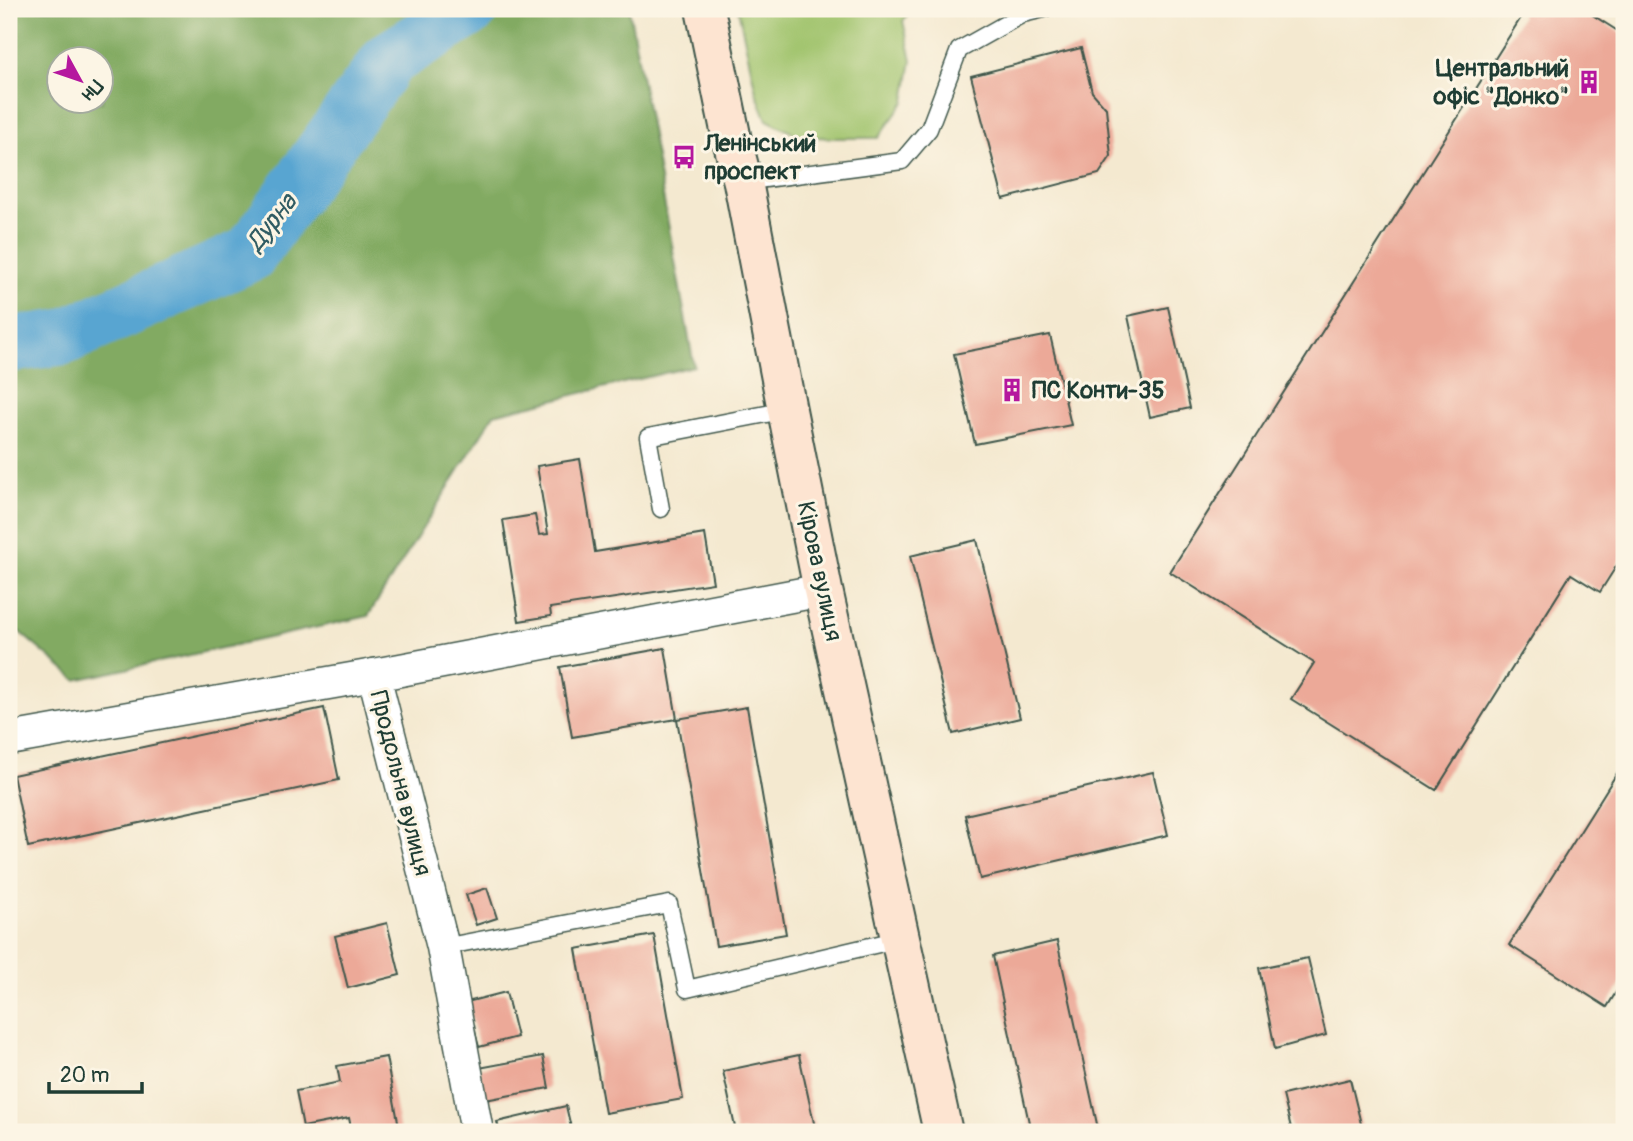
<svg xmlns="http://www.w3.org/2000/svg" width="1633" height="1141" font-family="Pangolin,sans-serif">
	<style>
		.green { fill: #a3c56f; stroke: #618152; stroke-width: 2 }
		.forest { fill: #82aa62; stroke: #50744b; stroke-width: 2; fill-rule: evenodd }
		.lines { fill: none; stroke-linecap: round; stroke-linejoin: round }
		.river { stroke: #58a5d1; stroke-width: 56 }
		.building { fill: #eca998 }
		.lane-casing { stroke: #3f574b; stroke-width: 19 }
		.street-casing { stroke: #3f574b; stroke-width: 35 }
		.secondary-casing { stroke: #3f574b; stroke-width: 42 }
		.lane { stroke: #fff; stroke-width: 16 }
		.street { stroke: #fff; stroke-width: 32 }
		.secondary { stroke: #fde4d1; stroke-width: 38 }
		.labels { text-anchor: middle; stroke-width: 6; stroke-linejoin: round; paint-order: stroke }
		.poi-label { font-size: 24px; font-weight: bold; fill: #1f3d34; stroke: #fcf5e5; text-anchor: start }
		.street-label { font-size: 24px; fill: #1f3d34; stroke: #fcf5e5 }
		.water-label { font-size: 26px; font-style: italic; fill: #305c63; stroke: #fcf5e5 }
	</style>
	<rect width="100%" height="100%" fill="#fcf5e5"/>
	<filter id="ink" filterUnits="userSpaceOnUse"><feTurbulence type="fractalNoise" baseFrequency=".0143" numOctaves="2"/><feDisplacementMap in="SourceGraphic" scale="14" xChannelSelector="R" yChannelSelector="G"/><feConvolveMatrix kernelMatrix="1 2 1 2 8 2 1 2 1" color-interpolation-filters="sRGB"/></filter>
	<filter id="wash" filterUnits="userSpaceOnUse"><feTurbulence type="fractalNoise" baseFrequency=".00686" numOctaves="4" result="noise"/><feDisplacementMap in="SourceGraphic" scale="28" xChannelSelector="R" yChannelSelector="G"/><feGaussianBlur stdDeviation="1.57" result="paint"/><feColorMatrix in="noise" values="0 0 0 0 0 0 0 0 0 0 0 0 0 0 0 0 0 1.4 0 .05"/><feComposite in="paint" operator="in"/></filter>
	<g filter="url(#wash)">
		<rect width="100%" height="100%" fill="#f4e9d0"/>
		<polygon class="green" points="738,9 912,9 903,21 912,60 905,101 878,138 833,138 799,136 767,120 756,92"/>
		<path class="forest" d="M9 9H629L694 366 494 414 368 616 76 680 9 623ZM60 60H102V102H60Z"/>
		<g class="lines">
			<polyline class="river" points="9,345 64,337 250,254 389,59 470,9"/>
		</g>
		<g id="blocks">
			<g class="building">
				<polygon points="1519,9 1583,9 1624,35 1624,554 1600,592 1571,574 1436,790 1291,699 1314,663 1170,572 1522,16"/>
				<polygon points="1081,48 1092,92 1106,108 1111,156 1099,174 1003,199 971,76"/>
				<polygon points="1168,307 1190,408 1150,417 1128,316"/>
				<polygon points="1050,335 1071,425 975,444 954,354"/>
				<polygon points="580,459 595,552 705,534 713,583 550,608 551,616 519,621 503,520 535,515 539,535 548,534 537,466"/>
				<polygon points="977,540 1020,718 953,734 910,556"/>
				<polygon points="665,648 677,719 572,737 560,667"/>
				<polygon points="747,707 786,934 716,946 677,719"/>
				<polygon points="324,708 339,780 28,847 13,775"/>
				<polygon points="1624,762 1624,979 1607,1007 1509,945"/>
				<polygon points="1153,772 1168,835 980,879 965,815"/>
				<polygon points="487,888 497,918 476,925 466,895"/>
				<polygon points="387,923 400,975 348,988 335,936"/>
				<polygon points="654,935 683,1099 605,1113 576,949"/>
				<polygon points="1057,941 1097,1124 1099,1132 1031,1132 993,956"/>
				<polygon points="1308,958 1326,1035 1275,1049 1259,968"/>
				<polygon points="506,992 517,1037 479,1047 467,1002"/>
				<polygon points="799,1055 816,1132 736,1132 723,1071"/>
				<polygon points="543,1056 549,1088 485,1100 479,1068"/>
				<polygon points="386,1057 400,1132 352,1132 349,1118 303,1127 296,1091 340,1082 337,1066"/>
				<polygon points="1350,1079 1363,1132 1292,1132 1283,1095"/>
				<polygon points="566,1106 572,1132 500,1132 497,1122"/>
			</g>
		</g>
	</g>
	<g filter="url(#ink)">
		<use href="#blocks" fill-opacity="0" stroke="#3f574b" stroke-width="2"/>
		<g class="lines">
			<g class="lane-casing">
				<g id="lane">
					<polyline points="743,182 902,161 929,129 959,50 1023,14 1044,9"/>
					<polyline points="661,509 648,437 787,410"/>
					<polyline points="443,947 669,904 687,989 900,939"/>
				</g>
			</g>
			<g class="street-casing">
				<g id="street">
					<polyline points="9,739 374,675"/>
					<polyline points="477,1132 443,947 374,675 823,590"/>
				</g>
			</g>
			<g class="secondary-casing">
				<polyline id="secondary" points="705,9 732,140 743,182 787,410 823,590 943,1132"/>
			</g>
			<use href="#lane" class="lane"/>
			<use href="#street" class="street"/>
			<use href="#secondary" class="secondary"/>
		</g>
	</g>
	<defs>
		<g id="building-bare" transform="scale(1.89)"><path d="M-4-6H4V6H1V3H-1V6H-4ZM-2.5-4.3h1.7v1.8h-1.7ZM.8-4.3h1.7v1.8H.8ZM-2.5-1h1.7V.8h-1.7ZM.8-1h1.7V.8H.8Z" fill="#b5179e" stroke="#fcf5e5" stroke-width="2.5" paint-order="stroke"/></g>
		<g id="bus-bare" transform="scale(1.89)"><path d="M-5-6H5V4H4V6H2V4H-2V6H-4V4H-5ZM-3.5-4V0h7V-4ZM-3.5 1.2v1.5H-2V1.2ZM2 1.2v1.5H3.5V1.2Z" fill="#b5179e" stroke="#fcf5e5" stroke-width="2.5" paint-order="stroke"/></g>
	</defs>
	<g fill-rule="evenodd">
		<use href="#building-bare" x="1589" y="82"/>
		<use href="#bus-bare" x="684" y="157"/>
		<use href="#building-bare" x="1012" y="390"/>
	</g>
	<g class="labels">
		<g class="poi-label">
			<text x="1569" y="76" text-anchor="end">Центральний<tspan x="1569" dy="28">офіс "Донко"</tspan></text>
			<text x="704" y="151">Ленінський<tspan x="704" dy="28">проспект</tspan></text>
			<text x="1032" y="398">ПС Конти-35</text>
		</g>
		<g class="street-label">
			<text transform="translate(820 571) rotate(78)" y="8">Кірова вулиця</text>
			<text transform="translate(401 783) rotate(76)" y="8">Продольна вулиця</text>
		</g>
		<g class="water-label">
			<text transform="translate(271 222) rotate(-52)" y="9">Дурна</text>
		</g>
	</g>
	<rect width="1633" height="1141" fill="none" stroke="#fcf5e5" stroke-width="35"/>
	<g transform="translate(80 80) rotate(130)"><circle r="33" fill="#fcf5e5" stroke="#a4ab9e" stroke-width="2"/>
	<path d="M0-5L12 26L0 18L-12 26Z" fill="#b5179e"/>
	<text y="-10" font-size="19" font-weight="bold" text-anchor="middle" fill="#1f3d34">Пн</text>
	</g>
	<path d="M49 1082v10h93v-10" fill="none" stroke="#1f3d34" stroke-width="3.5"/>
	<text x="60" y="1082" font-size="21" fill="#1f3d34" stroke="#fcf5e5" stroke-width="5" paint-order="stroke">20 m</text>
</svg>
